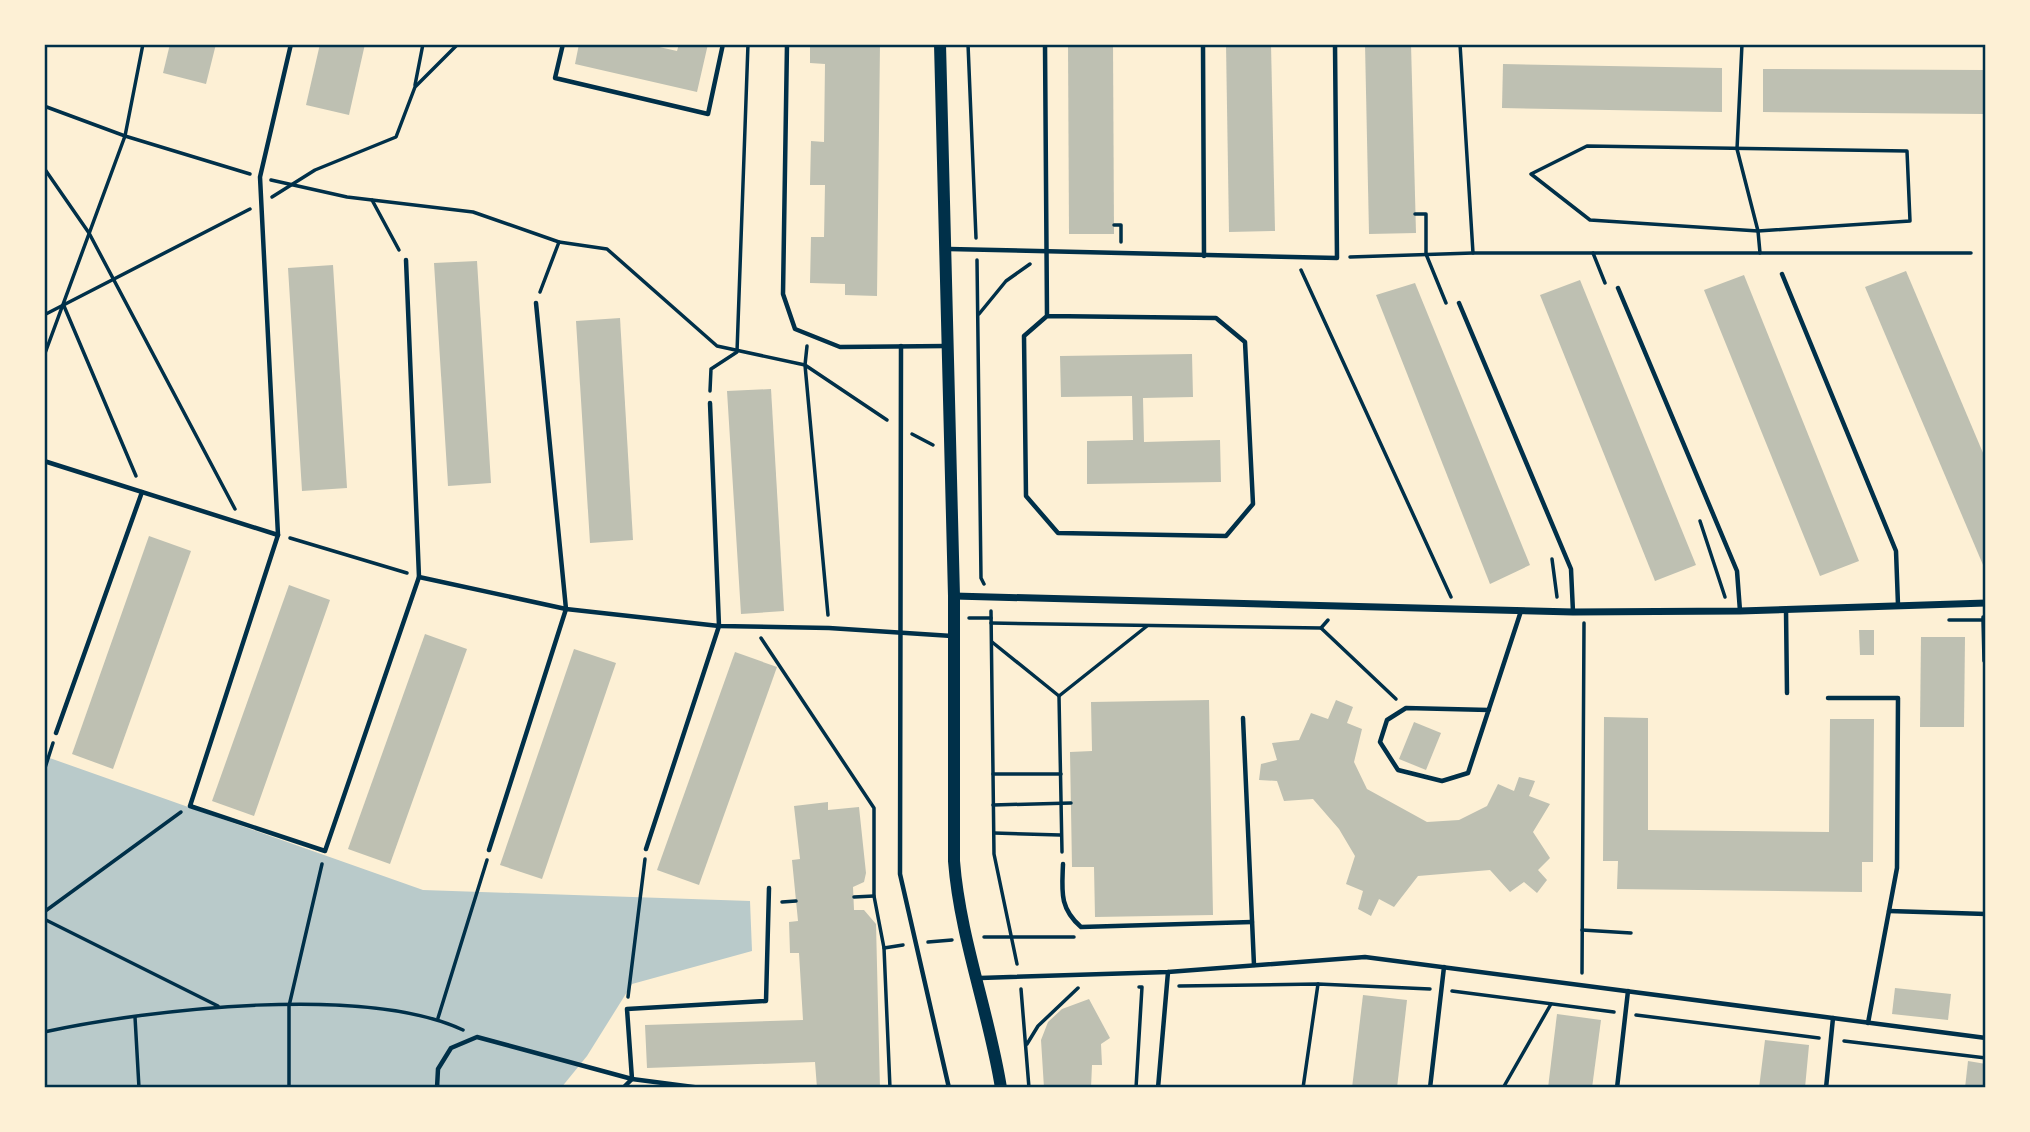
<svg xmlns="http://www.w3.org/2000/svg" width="2030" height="1132" font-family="Ubuntu,sans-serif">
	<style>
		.green { fill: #b9caca }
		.building { fill: #bec0b2 }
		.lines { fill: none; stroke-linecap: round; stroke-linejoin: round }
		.path { stroke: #003049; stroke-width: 3.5 }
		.service { stroke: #003049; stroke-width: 4.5 }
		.minor { stroke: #003049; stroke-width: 7 }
		.tertiary { stroke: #003049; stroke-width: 12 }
		.neatline { fill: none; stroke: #003049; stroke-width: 2.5 }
	</style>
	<rect width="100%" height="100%" fill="#fdf0d5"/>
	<polygon class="green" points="44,756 423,890 750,901 752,951 632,984 587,1056 561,1088 44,1088"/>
	<g class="building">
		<polygon points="170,44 216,44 206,84 163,73"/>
		<polygon points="320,44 365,44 349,115 306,105"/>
		<polygon points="579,44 646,44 677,51 679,44 708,44 697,92 575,64"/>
		<polygon points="810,44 880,44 877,296 845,295 845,284 810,283 811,237 824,237 825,185 810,185 811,141 824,142 825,64 810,63"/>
		<polygon points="1068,44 1113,44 1114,234 1069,234"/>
		<polygon points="1226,44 1271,44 1275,231 1229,232"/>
		<polygon points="1365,44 1411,44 1416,233 1369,234"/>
		<polygon points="1503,64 1722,68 1722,112 1502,108"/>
		<polygon points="1763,69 1984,70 1983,114 1763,112"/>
		<polygon points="477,261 491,483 448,486 434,263"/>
		<polygon points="333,265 347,488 302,491 288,268"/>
		<polygon points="1906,271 1986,460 1986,572 1865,287"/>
		<polygon points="1744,275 1859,561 1820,576 1704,290"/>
		<polygon points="1580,280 1696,565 1655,581 1540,295"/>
		<polygon points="1415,283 1530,565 1490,584 1376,295"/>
		<polygon points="620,318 633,540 590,543 576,321"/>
		<polygon points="1192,354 1193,397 1143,398 1144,442 1220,440 1221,482 1087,484 1087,441 1133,440 1132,396 1061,397 1060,356"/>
		<polygon points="771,389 784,611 741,614 727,391"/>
		<polygon points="149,536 191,551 113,769 72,754"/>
		<polygon points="289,585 330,600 254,816 212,801"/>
		<polygon points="1859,630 1874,630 1874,655 1860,655"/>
		<polygon points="425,634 467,649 390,864 348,849"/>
		<polygon points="1921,637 1965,637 1964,727 1920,727"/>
		<polygon points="574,649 616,663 542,879 500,865"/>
		<polygon points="735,652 777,667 699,885 657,870"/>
		<polygon points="1209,700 1213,915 1095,917 1094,867 1072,867 1070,752 1092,751 1091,702"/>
		<polygon points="1336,700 1353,707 1347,723 1362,729 1354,762 1367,789 1427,822 1459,820 1487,806 1498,784 1514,791 1519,777 1535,781 1529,796 1550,804 1533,832 1550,858 1538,870 1547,880 1537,893 1524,882 1510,892 1490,870 1418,876 1394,907 1379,899 1371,916 1358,909 1363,891 1346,884 1355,856 1339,829 1313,799 1284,801 1277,781 1259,780 1261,764 1277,760 1272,743 1299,740 1311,713 1328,719"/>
		<polygon points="1604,717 1648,718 1648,830 1829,832 1830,719 1874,719 1873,862 1862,862 1862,892 1617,889 1618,861 1603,861"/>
		<polygon points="1414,722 1441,733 1426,770 1399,759"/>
		<polygon points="828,802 828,810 859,807 866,873 864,882 853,887 854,910 864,910 876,924 880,1088 817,1088 815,1062 647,1068 645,1025 803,1020 799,953 790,953 789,922 798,921 792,860 800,859 794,806"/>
		<polygon points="1895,988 1951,994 1948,1020 1892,1014"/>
		<polygon points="1363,995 1407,1000 1397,1088 1352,1088"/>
		<polygon points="1089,999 1110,1038 1101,1044 1102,1065 1092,1065 1091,1088 1044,1088 1041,1040 1048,1022 1062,1009"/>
		<polygon points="1557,1014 1601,1020 1592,1088 1548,1088"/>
		<polygon points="1765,1040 1809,1045 1805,1088 1759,1088"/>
		<polygon points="1968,1061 1986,1064 1986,1088 1965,1088"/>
	</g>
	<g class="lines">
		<g class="path">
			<polyline points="968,44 976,238"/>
			<polyline points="1460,44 1473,253 1971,253"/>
			<polyline points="1742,44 1737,149 1758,231 1760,253"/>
			<polyline points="415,85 423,44"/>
			<polyline points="44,106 125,136 250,174"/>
			<polygon points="1587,146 1907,151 1910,221 1758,231 1590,220 1531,174"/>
			<polyline points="44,168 89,233 235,509"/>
			<polyline points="271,180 347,197 473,212 559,242 607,249 717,346 805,365 828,615"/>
			<polyline points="272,197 315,170 396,137 415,87 458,44"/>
			<polyline points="372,200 399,250"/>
			<polyline points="1415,214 1426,214 1426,254 1446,303"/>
			<polyline points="1114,225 1121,225 1121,242"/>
			<polyline points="1593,253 1605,283"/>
			<polyline points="1350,257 1473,253"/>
			<polyline points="977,260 981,578 984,584"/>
			<polyline points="1301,270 1451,597"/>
			<polyline points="540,292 559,242"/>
			<polyline points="64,306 136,476"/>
			<polyline points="979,314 1006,281 1030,264"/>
			<polyline points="44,315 250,209"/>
			<polyline points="807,346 805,365 887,420"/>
			<polyline points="44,356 125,136 143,44"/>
			<polyline points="710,391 711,369 737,352 748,44"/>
			<polyline points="912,434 933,445"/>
			<polyline points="1700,521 1725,597"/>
			<polyline points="290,538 407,573"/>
			<polyline points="1552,559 1557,597"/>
			<polyline points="991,611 994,854 1017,964"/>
			<polyline points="969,618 991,618"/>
			<polyline points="1949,620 1983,620 1983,617"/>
			<polyline points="1983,620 1984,661"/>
			<polyline points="991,623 1321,628 1328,620"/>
			<polyline points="1321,628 1396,699"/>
			<polyline points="761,638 874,808 874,896 884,948 890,1088"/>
			<polyline points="992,642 1059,696 1062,852"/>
			<polyline points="1059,696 1147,626"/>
			<polyline points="44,771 53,743"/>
			<polyline points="993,774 1061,774"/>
			<polyline points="993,805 1071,803"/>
			<polyline points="994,833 1060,835"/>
			<polyline points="854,897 874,896"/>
			<polyline points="782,902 796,901"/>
			<polyline points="44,912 181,812"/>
			<polyline points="44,919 218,1006"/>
			<polyline points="1582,930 1631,933"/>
			<polyline points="984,937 1074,937"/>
			<polyline points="928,942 952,940"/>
			<polyline points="884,948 903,945"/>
			<polyline points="1582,973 1584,623"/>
			<polyline points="1179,986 1318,984 1430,989"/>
			<polyline points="1021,989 1029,1088"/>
			<polyline points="1452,991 1614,1012"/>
			<polyline points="628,997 645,859"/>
			<polyline points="1636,1015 1819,1038"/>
			<polyline points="135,1017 139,1088"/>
			<polyline points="438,1018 487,860"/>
			<path d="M44 1032C150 1009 365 984 463 1030"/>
			<polyline points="1844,1041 1986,1058"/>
			<polyline points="1027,1044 1038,1026 1078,988"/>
			<polyline points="289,1088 289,1006 322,864"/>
			<polyline points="1136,1088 1142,987 1139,987"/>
			<polyline points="1303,1088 1318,984"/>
			<polyline points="1503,1088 1551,1004"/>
		</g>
		<g class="service">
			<polyline points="291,44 260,177 278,535 190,806 325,851 419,577 406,260"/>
			<polyline points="563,44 555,78 708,114 723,44"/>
			<polyline points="787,44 783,294 795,329 840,347 947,346"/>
			<polyline points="1045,44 1047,316 1024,336 1026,496 1058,533 1226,536 1253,504 1245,342 1216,318 1047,316"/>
			<polyline points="1203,44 1204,256"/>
			<polyline points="949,249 1337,258 1335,44"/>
			<polyline points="1782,274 1896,551 1898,605"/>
			<polyline points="1618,288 1737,571 1740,611"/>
			<polyline points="1459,303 1571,569 1573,612"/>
			<polyline points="901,346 900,874 949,1088"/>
			<polyline points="44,461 278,535"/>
			<polyline points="419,577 566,609 719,626 829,628 952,636"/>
			<polyline points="1786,610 1787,693"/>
			<polyline points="1828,698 1898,698 1897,868 1868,1023"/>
			<polyline points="1489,710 1406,708 1387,720 1380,742 1398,770 1442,781 1468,773 1521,611"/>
			<polyline points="1243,718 1254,965"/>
			<polyline points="56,733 142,492"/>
			<polyline points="646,849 719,626 710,403"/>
			<polyline points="489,850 566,609 536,303"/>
			<path d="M1063 864C1062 891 1059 908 1081 927L1252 922"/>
			<polyline points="1889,911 1986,914"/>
			<polyline points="980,978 1168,972 1365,957 1986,1038"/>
			<polyline points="437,1088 438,1069 451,1048 477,1037 632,1079 701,1088"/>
			<polyline points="623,1088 632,1079 627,1009 766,1001 769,888"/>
			<polyline points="1158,1088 1168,972"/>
			<polyline points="1430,1088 1444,967"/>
			<polyline points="1617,1088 1628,991"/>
			<polyline points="1826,1088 1833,1018"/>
		</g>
		<polyline class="minor" points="954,596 1573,612 1740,611 1986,603"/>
		<path class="tertiary" d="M940 44 954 596V861C960 938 989 1012 1001 1088"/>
	</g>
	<rect width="2030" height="1132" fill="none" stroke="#fdf0d5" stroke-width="91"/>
	<rect x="46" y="46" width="1938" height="1040" class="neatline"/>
</svg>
